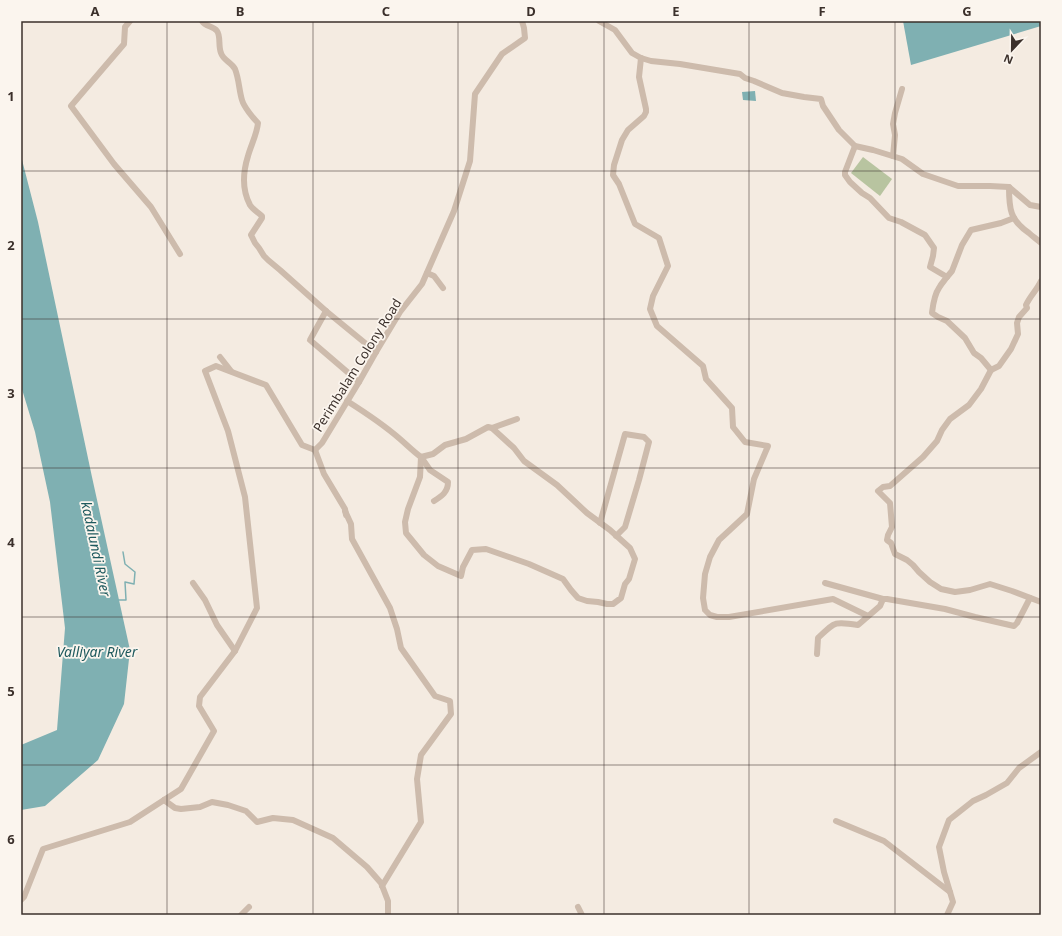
<svg xmlns="http://www.w3.org/2000/svg" width="1062" height="936" font-family="'Noto Sans',sans-serif">
	<style>
		.green { fill: #b8c4a0 }
		.water { fill: #7fb0b2 }
		.lines { fill: none; stroke-linecap: round; stroke-linejoin: round }
		.stream { stroke: #7fb0b2; stroke-width: 1.5 }
		.minor { stroke: #cdbbac; stroke-width: 6 }
		.grid { fill: none; stroke: #3b302b; stroke-width: 1; stroke-opacity: 0.55 }
		.labels { text-anchor: middle; stroke-width: 3.5; stroke-linejoin: round; paint-order: stroke }
		.street-label { font-size: 13px; fill: #3b302b; stroke: #fbf5ee }
		.water-label { font-size: 14px; font-style: italic; fill: #1f5a5e; stroke: #fbf5ee }
		.neatline { fill: none; stroke: #3b302b; stroke-width: 1.5 }
		.grid-label { font-size: 13px; text-anchor: middle; font-weight: bold; fill: #3b302b }
	</style>
	<rect width="100%" height="100%" fill="#f4ebe1"/>
	<polygon class="green" points="863,157 892,179 880,196 851,173"/>
	<g class="water">
		<polygon points="903,21 1041,21 1041,26 911,65"/>
		<polygon points="755,91 756,101 743,100 742,92"/>
		<polygon points="21,156 38,222 92,477 130,650 124,704 98,760 45,806 21,810 21,745 57,730 65,628 50,502 35,432 21,386"/>
	</g>
	<g class="lines">
		<polyline class="stream" points="118,600 126,600 125,582 134,584 135,572 125,564 123,552"/>
		<g class="minor">
			<polyline points="130,21 125,27 124,44 71,106 114,164 151,207 180,254"/>
			<path d="M202 21C206 27 213 26 217 31 221 36 218 46 221 53 223 60 231 62 235 69 239 79 239 90 242 100 244 107 253 118 258 123 257 134 251 145 248 156 243 172 242 190 250 205 253 210 258 212 262 216V218L251 235 255 243 259 248 264 256 268 260 280 270 326 311 376 352"/>
			<polyline points="599,21 615,30 632,53 641,58 651,61 680,64 740,74 745,78 754,81 782,93 804,97 821,99 823,106 839,130 855,146 873,150 902,159 923,174 958,186 990,186 1009,187 1030,205 1041,207"/>
			<polyline points="641,58 639,77 646,109 646,112 644,116 628,130 622,140 614,165 613,175 619,184 635,224 659,238 668,266 653,296 650,309 657,326 703,366 706,379 732,408 733,427 745,442 768,446 754,479 747,514 719,540 710,557 705,574 703,598 705,610 710,615 717,617 729,617 833,599 868,616"/>
			<path d="M855 146 845 172V175L850 182 862 193 870 198 889 218 901 222 925 235 934 248 933 256 930 267 947 277C944 281 941 284 939 288 934 295 933 305 932 313L938 317 947 321 965 338 974 353 981 358 991 370"/>
			<polyline points="893,156 895,135 893,124 895,113 902,89"/>
			<path d="M1009 187C1009 209 1010 220 1029 233 1033 237 1037 239 1041 243"/>
			<polyline points="427,273 434,276 443,288"/>
			<polyline points="947,277 952,271 962,245 971,230 1001,223 1014,218"/>
			<polyline points="326,311 310,340 359,382"/>
			<polyline points="220,357 231,371"/>
			<polyline points="991,370 981,389 969,405 950,419 942,430 937,441 923,457 890,486 883,487 878,491 890,503 892,527 888,535 887,540 891,543 895,554 907,560 913,565 919,572 930,582 941,589 955,592 970,590 990,584 1012,591 1041,602"/>
			<path d="M991 370 999 366 1011 349 1018 334 1017 323 1019 317 1027 308 1026 305C1030 296 1037 290 1041 281"/>
			<path d="M347 401C366 413 384 425 400 439 407 445 414 452 421 457L433 454 445 445 466 439 488 427 492 428 514 448 524 461 557 485 587 513 610 530 630 548 635 559 629 579 625 584 621 598 613 604H607L598 602 587 601 578 598 571 590 563 579 529 564 486 549 472 550 463 567 461 576 438 566 424 555 406 533 405 522 408 509 420 477 421 457"/>
			<polyline points="492,428 517,419"/>
			<polyline points="315,450 324,474 345,509 346,515"/>
			<path d="M421 457 430 470 448 482C448 492 442 496 434 501"/>
			<polyline points="345,511 351,524 352,539 390,608 397,629 401,648 435,696 450,701 451,714 421,755 417,779 421,822 382,886"/>
			<polyline points="600,523 625,434 644,437 649,442 639,480 625,527 616,536"/>
			<polyline points="193,583 205,600 217,625 235,651"/>
			<polyline points="825,583 883,599 887,599 945,609 975,617 1014,626 1017,623 1030,598"/>
			<path d="M817 654 818 638C835 622 834 621 858 625L880 606 883 599"/>
			<polyline points="164,800 175,808 181,809 200,807 212,802 228,805 246,811 257,822 273,818 293,820 333,838 367,867 381,883 388,901 388,915"/>
			<polyline points="836,821 884,841 950,892"/>
			<polyline points="21,900 24,897 43,849 130,822 181,789 214,731 199,706 200,697 235,651 257,608 245,497 228,431 205,371 216,366 266,385 302,445 315,450 322,443 359,382 376,352 400,312 422,284 454,211 470,161 475,94 502,54 525,38 524,28 522,21"/>
			<polyline points="578,907 582,915"/>
			<polyline points="241,915 249,907"/>
			<polyline points="947,915 953,902 944,872 939,847 949,820 973,801 986,795 1007,783 1019,768 1041,752"/>
		</g>
	</g>
	<path class="grid" d="M167 21V915M313 21V915M458 21V915M604 21V915M749 21V915M895 21V915M21 171H1041M21 319H1041M21 468H1041M21 617H1041M21 765H1041"/>
	<g class="labels">
		<g class="street-label">
			<text transform="translate(357 365) rotate(-58)" y="5">Perimbalam Colony Road</text>
		</g>
		<g class="water-label">
			<text transform="translate(96 549) rotate(78)" y="5">kadalundi River</text>
			<text x="97" y="657">Valliyar River</text>
		</g>
	</g>
	<rect width="1062" height="936" fill="none" stroke="#fbf5ee" stroke-width="44"/>
	<g transform="translate(1012 50) rotate(202)" stroke="#fbf5ee" stroke-width="3" paint-order="stroke">
	<path d="M0-3L7 15L0 10L-7 15Z" fill="#3b302b"/>
	<text y="-6" font-size="11" font-weight="bold" text-anchor="middle" fill="#3b302b">N</text>
	</g>
	<rect x="22" y="22" width="1018" height="892" class="neatline"/>
	<g class="grid-label">
		<text x="95" y="16">A</text>
		<text x="240" y="16">B</text>
		<text x="386" y="16">C</text>
		<text x="531" y="16">D</text>
		<text x="676" y="16">E</text>
		<text x="822" y="16">F</text>
		<text x="967" y="16">G</text>
		<text x="11" y="101">1</text>
		<text x="11" y="250">2</text>
		<text x="11" y="398">3</text>
		<text x="11" y="547">4</text>
		<text x="11" y="696">5</text>
		<text x="11" y="844">6</text>
	</g>
</svg>
